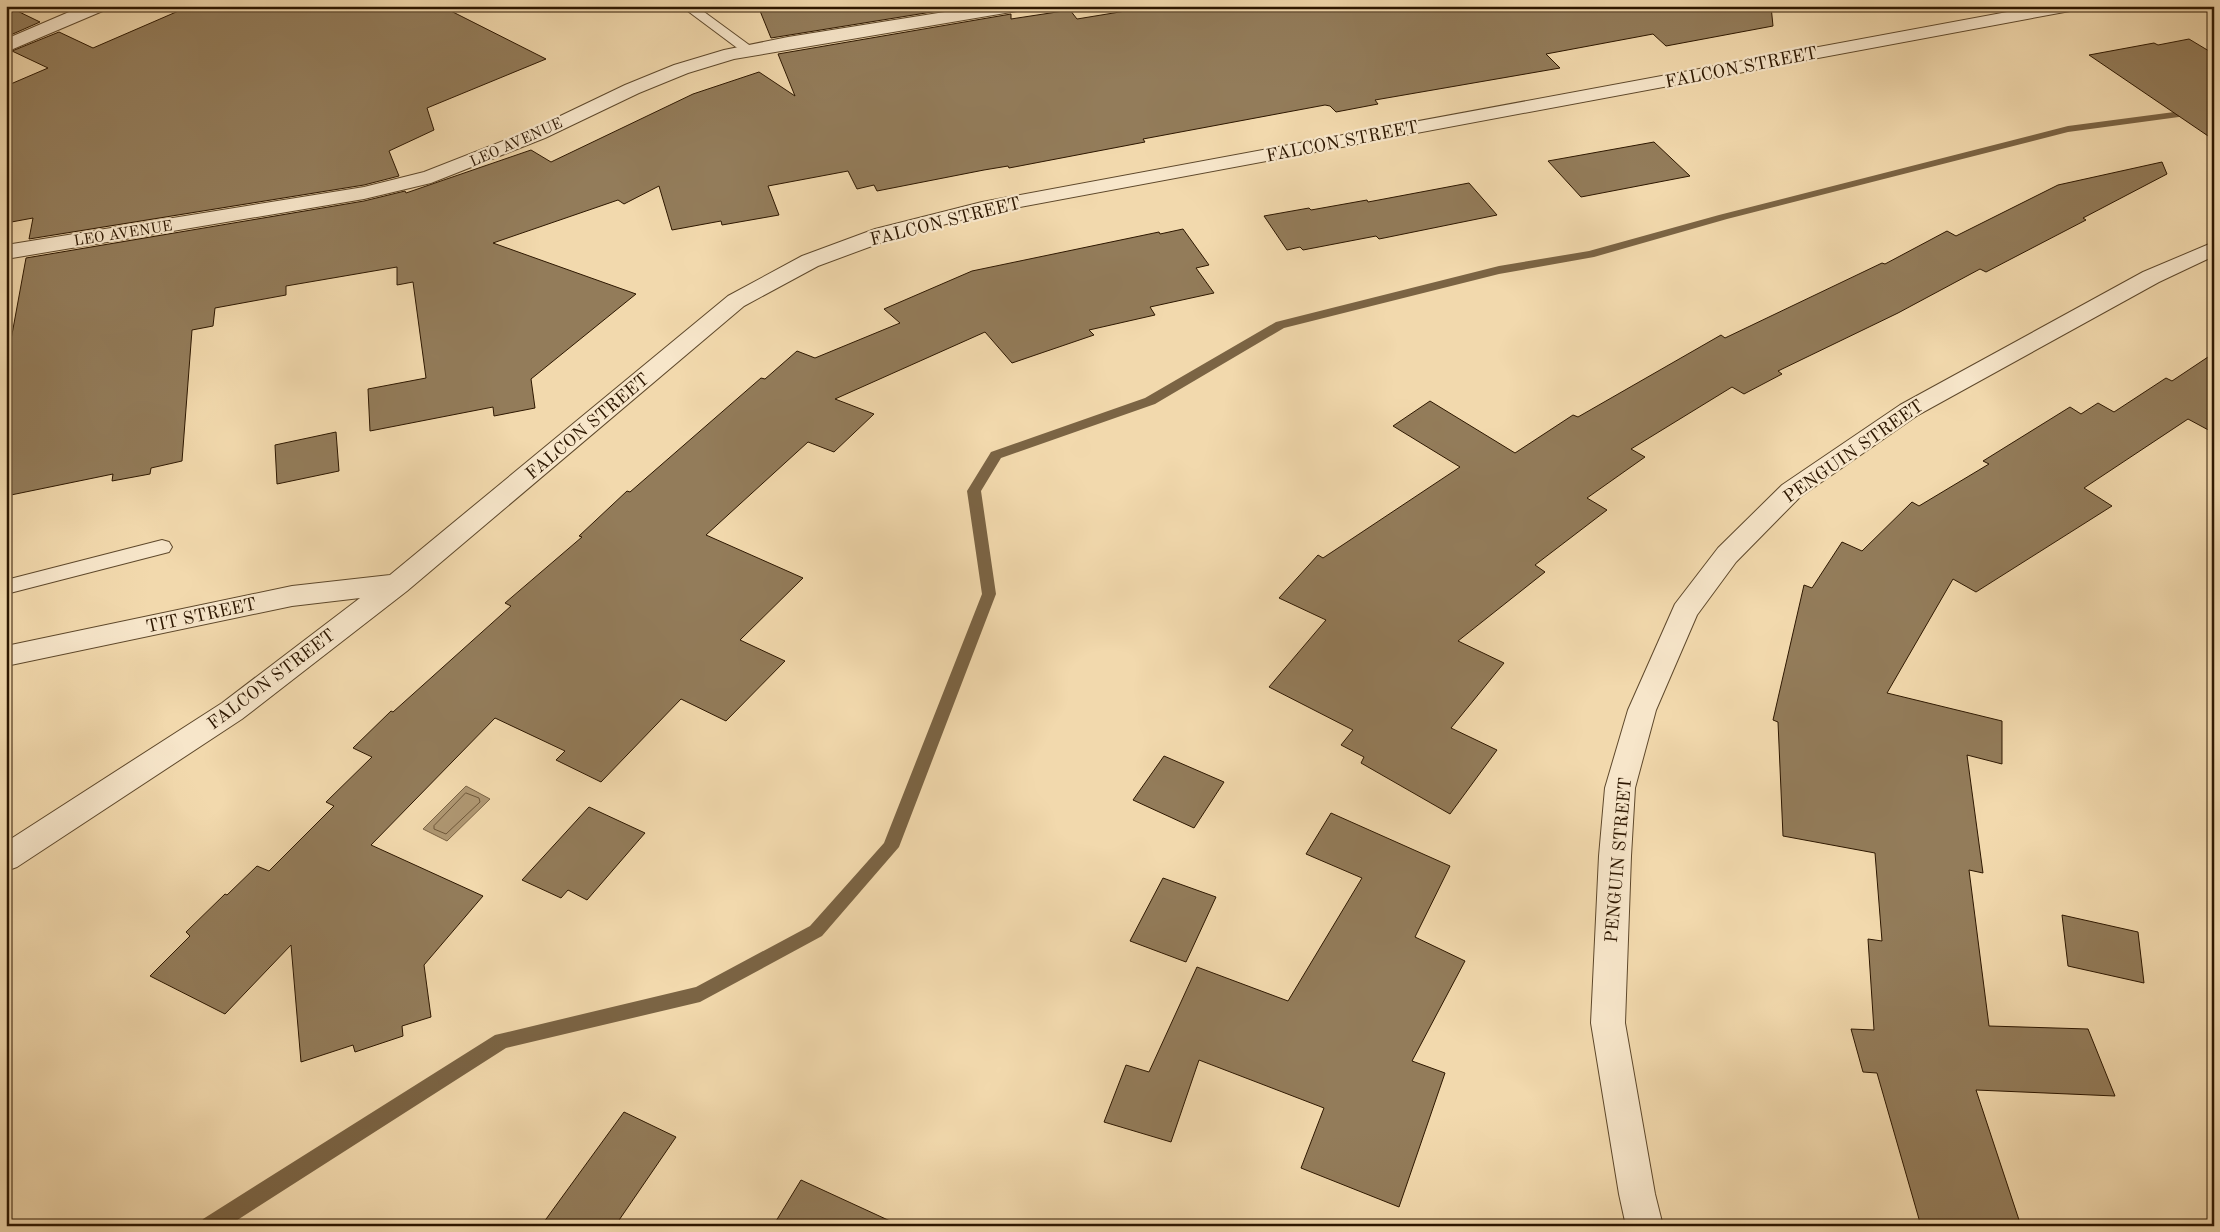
<svg xmlns="http://www.w3.org/2000/svg" width="2220" height="1232" font-family="'Old Standard TT',serif">
	<style>
		.water { fill: #af9772; stroke: #7b6444 }
		.lines { fill: none; stroke-linecap: round; stroke-linejoin: round }
		.shore { stroke: #6e5739; stroke-width: 1 }
		.stream { fill: #7b6444; fill-rule: evenodd }
		.building { fill: #937c5a; stroke: #2d1700 }
		.service-casing { stroke: #5e482b; stroke-width: 2 }
		.minor-casing { stroke: #5e482b; stroke-width: 2 }
		.service { fill: #f7e6ca; fill-rule: evenodd }
		.minor { fill: #f7e6ca; fill-rule: evenodd }
		.labels { text-anchor: middle; stroke-width: 4.5; stroke-linejoin: round; paint-order: stroke }
		.far-street-label { font-size: 15px; fill: #2d1700; stroke: #f7e6ca }
		.street-label { font-size: 18px; fill: #2d1700; stroke: #f7e6ca }
	</style>
	<rect width="100%" height="100%" fill="#f2d9ad"/>
	<filter id="stains"><feTurbulence type="fractalNoise" baseFrequency=".004" numOctaves="4"/><feColorMatrix values="0 0 0 0 .2 0 0 0 0 .09 0 0 0 0 .02 0 0 0 .5 -.17"/></filter>
	<radialGradient id="worn" r=".72"><stop offset=".6" stop-color="#630" stop-opacity="0"/><stop offset="1" stop-color="#630" stop-opacity=".3"/></radialGradient>
	<polygon class="water" points="466,786 490,799 447,841 423,829"/>
	<g class="lines">
		<polygon class="shore" points="466,793 479,798 480,802 446,834 434,829 434,826"/>
		<polygon class="stream" points="2197,109 2202,112 2201,114 2068,132 1727,219 1594,257 1499,274 1284,328 1155,404 1001,458 981,491 996,594 899,847 822,936 700,1002 506,1048 228,1226 200,1226 203,1219 495,1035 696,987 810,926 884,843 982,594 967,491 991,452 1145,398 1276,322 1499,266 1589,251 1719,215 2068,126"/>
	</g>
	<g class="building">
		<polygon points="6,6 7,6 40,22 6,37"/>
		<polygon points="190,6 441,6 546,59 427,108 434,130 389,151 399,176 364,185 29,239 33,218 6,223 6,86 48,68 12,51 59,32 93,48"/>
		<polygon points="758,6 969,6 771,38"/>
		<polygon points="1156,6 1771,6 1773,26 1666,46 1653,34 1546,54 1560,68 1375,100 1378,104 1336,112 1330,106 1325,105 1143,139 1145,142 1009,168 1008,166 984,170 877,191 874,185 857,189 848,171 768,186 779,215 722,225 721,221 672,230 659,186 624,204 618,200 493,243 636,294 531,379 535,408 494,416 493,407 370,431 368,389 426,378 413,282 397,285 397,267 286,286 286,295 215,308 213,326 192,330 182,461 151,468 150,474 112,481 113,474 6,496 6,367 26,258 364,201 405,191 406,193 531,150 551,162 693,94 759,72 795,96 778,54 1011,14 1011,19 1070,10 1077,19"/>
		<polygon points="2189,39 2214,54 2214,140 2089,55 2154,43 2158,45"/>
		<polygon points="1654,142 1690,176 1581,197 1548,161"/>
		<polygon points="2162,162 2167,174 2083,218 2086,220 1986,272 1980,269 1898,313 1778,371 1782,374 1744,394 1732,387 1631,449 1645,457 1587,498 1607,510 1535,565 1545,572 1458,641 1504,663 1451,728 1497,750 1450,814 1361,763 1364,757 1341,745 1353,730 1269,687 1326,620 1279,598 1318,555 1323,558 1460,467 1393,426 1430,401 1515,453 1573,415 1578,417 1721,335 1725,338 1882,263 1885,264 1947,231 1956,236 2058,185"/>
		<polygon points="1469,183 1497,215 1379,239 1376,236 1303,250 1300,247 1287,250 1264,216 1309,208 1311,210 1367,200 1368,202"/>
		<polygon points="1183,229 1209,265 1196,268 1214,293 1150,307 1155,315 1089,330 1094,335 1012,363 985,332 835,399 874,414 834,452 808,442 706,535 803,578 740,640 785,661 726,721 681,699 601,782 556,760 565,751 495,718 371,845 483,896 424,965 431,1017 402,1026 403,1036 355,1052 353,1045 301,1062 291,945 225,1014 150,976 190,936 186,932 225,894 227,895 257,866 269,871 334,806 326,802 372,757 353,748 391,711 393,712 511,606 505,603 582,537 579,536 627,491 630,492 761,378 765,379 797,351 815,358 900,323 884,309 972,271 1159,232 1160,234"/>
		<polygon points="2214,353 2214,433 2188,419 2084,488 2112,506 1976,592 1953,579 1887,693 2002,721 2002,764 1967,755 1983,873 1969,870 1989,1026 2088,1029 2115,1096 1976,1090 2021,1226 1921,1226 1877,1073 1863,1072 1851,1029 1874,1030 1868,939 1882,941 1875,853 1783,836 1778,722 1773,720 1804,585 1812,588 1842,542 1862,551 1912,502 1919,506 1989,464 1983,461 2070,407 2081,414 2098,403 2114,412 2166,378 2172,381"/>
		<polygon points="336,432 339,471 277,484 275,445"/>
		<polygon points="1164,756 1224,782 1194,828 1133,800"/>
		<polygon points="589,807 645,833 587,900 568,890 561,898 522,880"/>
		<polygon points="1331,813 1450,866 1415,937 1465,961 1412,1061 1445,1073 1399,1207 1301,1168 1324,1108 1199,1060 1171,1142 1104,1122 1126,1065 1149,1072 1197,967 1288,1001 1362,878 1306,854"/>
		<polygon points="1163,878 1216,897 1186,962 1130,941"/>
		<polygon points="2062,915 2138,932 2144,983 2068,966"/>
		<polygon points="624,1112 676,1137 615,1226 541,1226"/>
		<polygon points="801,1180 901,1226 773,1226"/>
	</g>
	<g class="lines">
		<g class="service-casing">
			<g id="service">
				<polygon points="681,6 696,6 756,50 749,54 744,53"/>
				<polygon points="162,540 169,542 172,547 169,552 6,594 6,580"/>
			</g>
		</g>
		<g class="minor-casing">
			<g id="minor">
				<polygon points="83,6 108,6 105,10 6,52 6,39"/>
				<polygon points="982,6 1026,6 1023,10 1017,11 734,59 688,73 639,93 545,138 431,183 364,199 6,259 6,245 364,187 424,172 531,130 625,85 674,65 724,50 788,37"/>
				<polygon points="2039,6 2079,6 2076,10 2070,11 983,214 891,239 818,266 744,306 407,591 242,719 17,867 6,871 6,842 222,703 360,598 292,606 6,666 6,646 292,586 390,575 728,296 802,256 875,229 982,202"/>
				<polygon points="2214,242 2214,256 2159,282 1918,415 1800,497 1736,562 1697,615 1656,710 1635,788 1631,856 1625,1023 1655,1194 1663,1226 1626,1226 1619,1194 1591,1023 1599,856 1605,788 1628,710 1675,604 1718,548 1782,485 1900,405 2143,272"/>
			</g>
		</g>
		<use href="#service" class="service"/>
		<use href="#minor" class="minor"/>
	</g>
	<g class="labels">
		<g class="far-street-label">
			<text transform="translate(516 142) rotate(-24)" y="5">LEO AVENUE</text>
			<text transform="translate(123 233) rotate(-9)" y="5">LEO AVENUE</text>
		</g>
		<g class="street-label">
			<text transform="translate(1741 67) rotate(-11)" y="6">FALCON STREET</text>
			<text transform="translate(1342 141) rotate(-11)" y="6">FALCON STREET</text>
			<text transform="translate(945 221) rotate(-14)" y="6">FALCON STREET</text>
			<text transform="translate(587 426) rotate(-40)" y="6">FALCON STREET</text>
			<text transform="translate(1853 451) rotate(-35)" y="6">PENGUIN STREET</text>
			<text transform="translate(201 615) rotate(-12)" y="6">TIT STREET</text>
			<text transform="translate(271 679) rotate(-37)" y="6">FALCON STREET</text>
			<text transform="translate(1618 860) rotate(-85)" y="6">PENGUIN STREET</text>
		</g>
	</g>
	<rect width="2220" height="1232" fill="none" stroke="#f2d9ad" stroke-width="25"/>
	<rect x="8" y="8" width="2205" height="1217" fill="none" stroke="#2d1700" stroke-width="2.5"/>
	<rect x="12" y="12" width="2195" height="1207" fill="none" stroke="#2d1700"/>
	<rect width="100%" height="100%" filter="url(#stains)"/>
	<rect width="100%" height="100%" fill="url(#worn)"/>
</svg>
